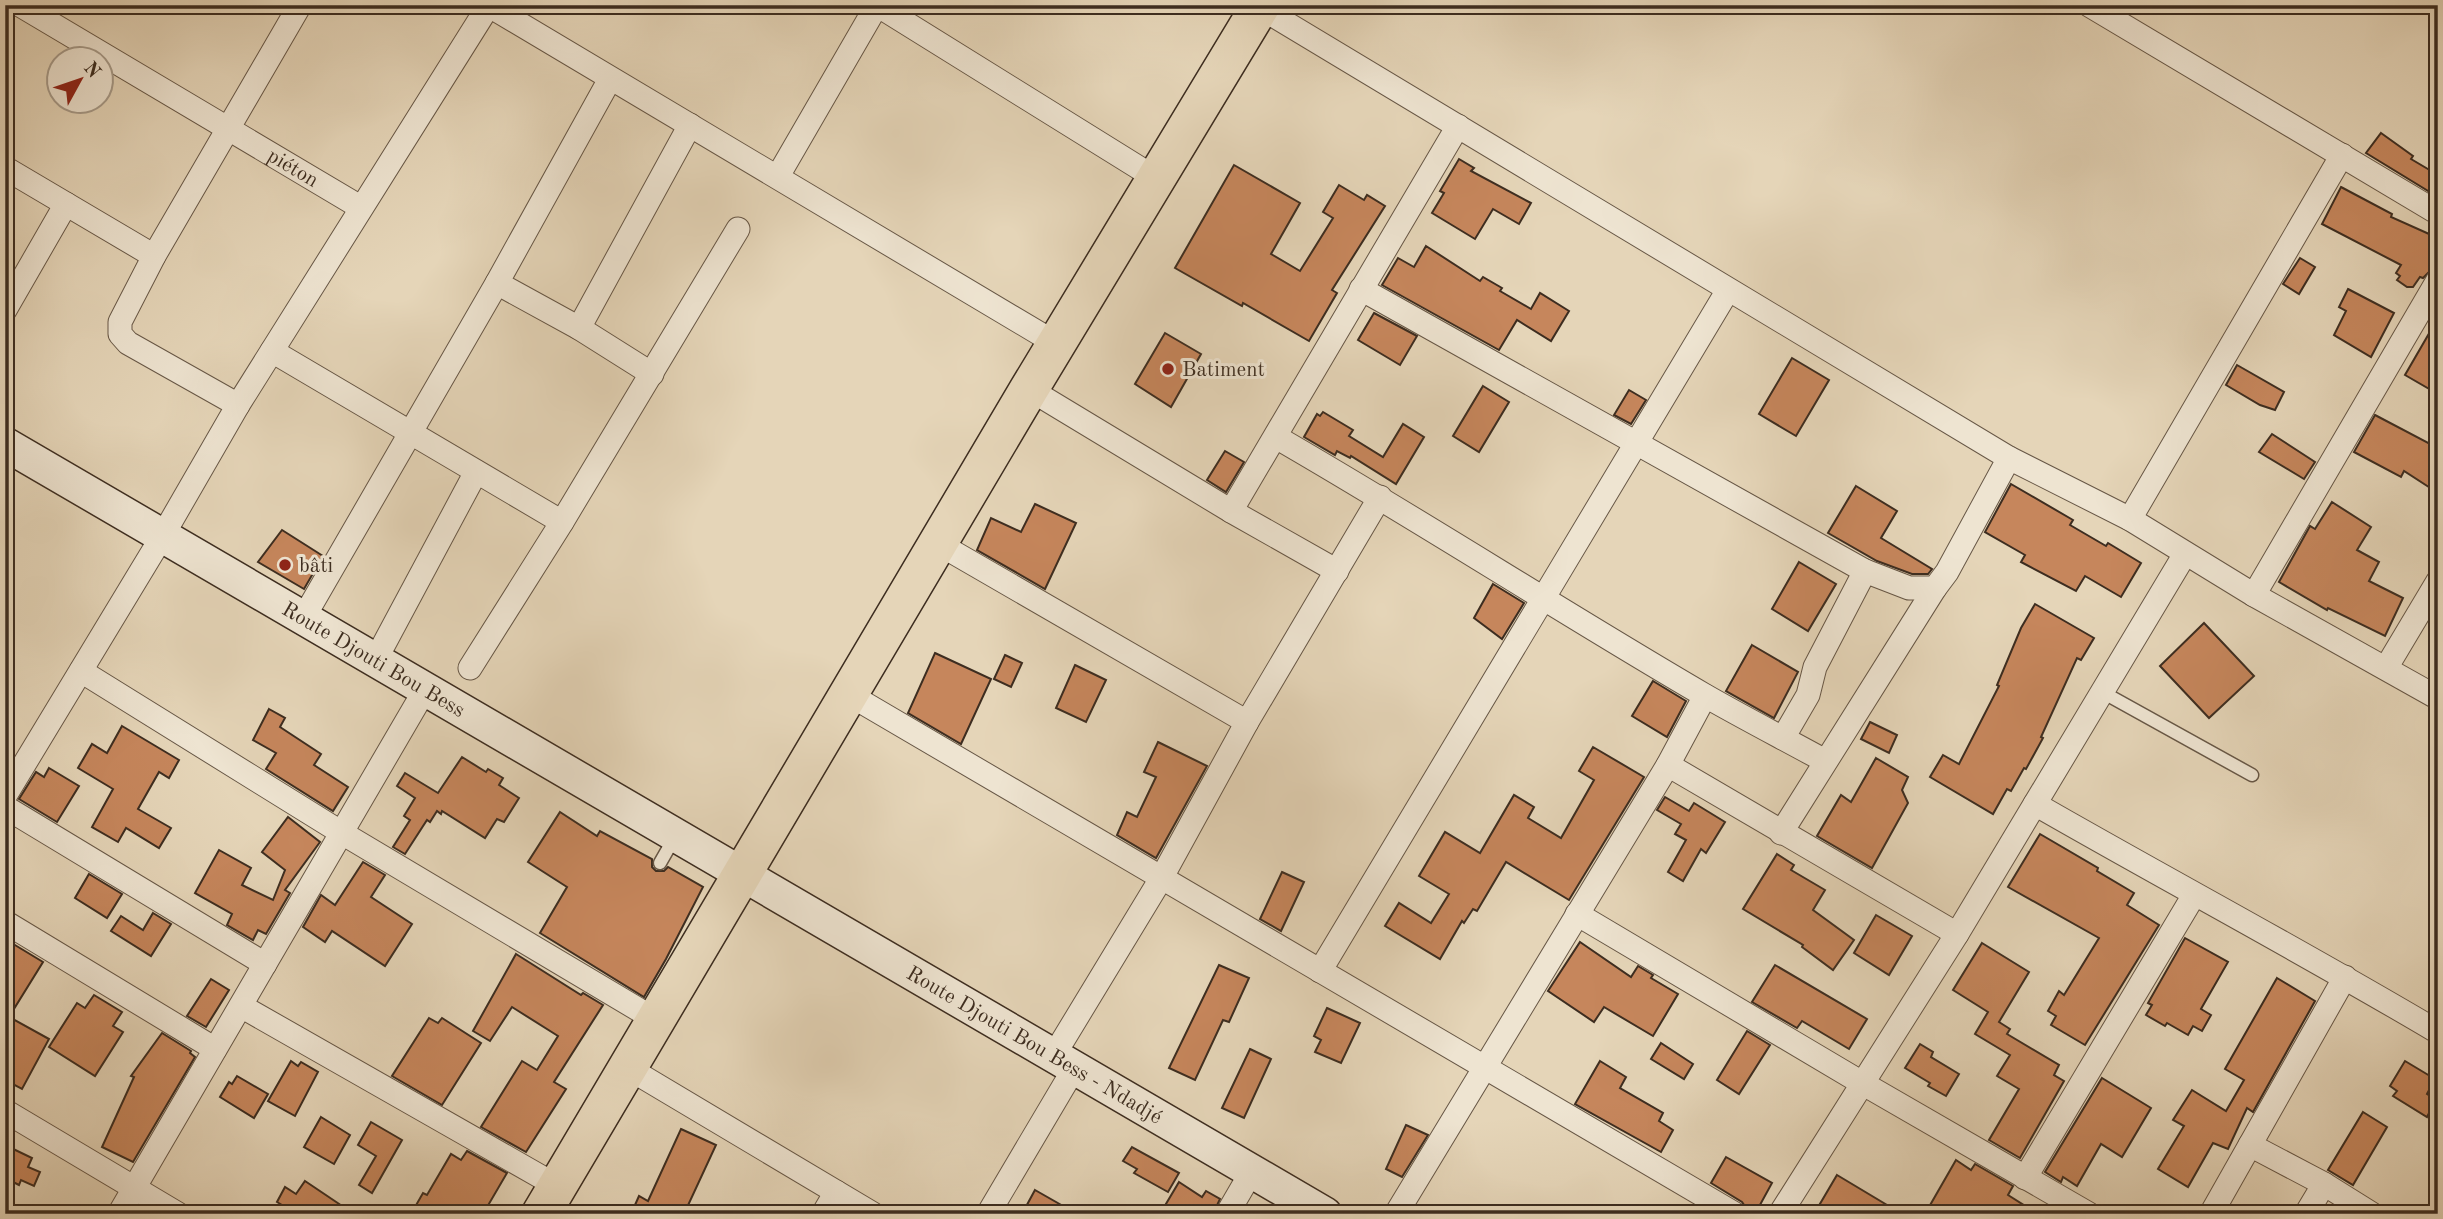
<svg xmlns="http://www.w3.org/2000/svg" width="2443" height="1219" font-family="'Old Standard TT',serif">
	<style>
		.building { fill: #c6865c; stroke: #3d2d20; stroke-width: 2 }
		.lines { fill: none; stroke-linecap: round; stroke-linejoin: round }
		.lane-casing { stroke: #675746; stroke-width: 15 }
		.street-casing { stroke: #675746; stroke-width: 25 }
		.secondary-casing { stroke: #3d2d20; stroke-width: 36 }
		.highway-casing { stroke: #3d2d20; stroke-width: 41 }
		.lane { stroke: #eee4d1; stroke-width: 12 }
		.street { stroke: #eee4d1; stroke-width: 23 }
		.secondary { stroke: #eee4d1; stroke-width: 33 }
		.highway { stroke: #e5d5b8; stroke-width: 38 }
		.poi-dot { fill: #8f2418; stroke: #eee4d1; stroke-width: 2.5 }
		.labels { text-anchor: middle; stroke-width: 6; stroke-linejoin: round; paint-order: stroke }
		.street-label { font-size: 21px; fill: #3d2d20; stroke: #eee4d1 }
		.poi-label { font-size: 21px; fill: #3d2d20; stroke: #eee4d1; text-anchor: start }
	</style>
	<rect width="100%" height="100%" fill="#e5d5b8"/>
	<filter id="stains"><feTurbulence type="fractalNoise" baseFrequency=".00286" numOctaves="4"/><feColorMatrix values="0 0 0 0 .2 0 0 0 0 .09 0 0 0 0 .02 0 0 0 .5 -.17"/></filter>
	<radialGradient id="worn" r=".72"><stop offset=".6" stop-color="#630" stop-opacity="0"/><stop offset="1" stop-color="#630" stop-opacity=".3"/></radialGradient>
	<g class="building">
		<polygon points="2381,133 2413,156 2411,159 2438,175 2438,197 2366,153"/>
		<polygon points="1459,159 1474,168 1471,171 1531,203 1519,224 1493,209 1475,239 1432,213 1444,193 1440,191"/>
		<polygon points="1234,165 1300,203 1271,254 1300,271 1333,218 1323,212 1339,185 1364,200 1367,195 1385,206 1332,290 1337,293 1309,341 1243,303 1242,306 1175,268"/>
		<polygon points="2341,187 2392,214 2391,217 2438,238 2438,259 2434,267 2423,278 2420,277 2413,287 2407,287 2397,280 2400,276 2396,273 2401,265 2322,224"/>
		<polygon points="1426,246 1480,281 1483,277 1502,288 1500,291 1531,309 1540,293 1569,311 1551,341 1517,320 1499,350 1382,285 1398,258 1414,267"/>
		<polygon points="2300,258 2315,267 2299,294 2283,284"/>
		<polygon points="2348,289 2394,313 2371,357 2334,335 2346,311 2339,307"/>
		<polygon points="1374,313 1417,336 1400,365 1358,340"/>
		<polygon points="2438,318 2438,394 2405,375"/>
		<polygon points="1165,333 1201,354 1171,407 1135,384"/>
		<polygon points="1792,358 1829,380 1796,436 1759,414"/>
		<polygon points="2237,365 2284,392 2275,410 2260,405 2226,385"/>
		<polygon points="1483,386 1509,402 1479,452 1453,436"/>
		<polygon points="1629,390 1646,400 1631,424 1614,415"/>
		<polygon points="1323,412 1353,430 1349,436 1383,457 1403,424 1424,437 1396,484 1351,456 1350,458 1337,451 1335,455 1304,437 1317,414 1320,416"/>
		<polygon points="2375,415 2438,448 2438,493 2404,471 2401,477 2354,452"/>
		<polygon points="2272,434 2315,462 2304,479 2259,452"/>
		<polygon points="1225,451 1244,462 1226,492 1207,480"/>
		<polygon points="2011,484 2073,520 2070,525 2106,546 2108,543 2141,563 2121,597 2085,576 2076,591 2021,562 2025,555 1985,532"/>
		<polygon points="1856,486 1897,511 1881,538 1932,569 1928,574 1912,574 1877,561 1828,533"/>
		<polygon points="2332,502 2371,527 2357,550 2379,562 2369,581 2403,598 2385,636 2328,608 2327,610 2279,582 2310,526 2315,529"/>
		<polygon points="1035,504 1076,523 1045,589 977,550 991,518 1021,532"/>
		<polygon points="282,530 323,556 304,589 258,562"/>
		<polygon points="1799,562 1836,584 1808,631 1772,609"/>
		<polygon points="1493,584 1524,603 1502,639 1474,618"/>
		<polygon points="2035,604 2094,638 2081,660 2077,658 2041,737 2043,738 2026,769 2024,768 2011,791 2007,789 1993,814 1930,777 1943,755 1959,764 1999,686 1997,685 2021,628"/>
		<polygon points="2204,623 2254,676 2209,718 2160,666"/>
		<polygon points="1752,645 1798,672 1774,718 1726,691"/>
		<polygon points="935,653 991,679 961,744 908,713"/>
		<polygon points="1005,655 1022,663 1011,687 994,679"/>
		<polygon points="1075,665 1106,680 1086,722 1056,708"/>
		<polygon points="1653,681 1686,701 1667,737 1632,716"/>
		<polygon points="269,709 285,718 280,727 321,754 314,765 348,787 333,811 266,769 276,753 253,740"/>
		<polygon points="1870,722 1897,735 1889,753 1861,739"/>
		<polygon points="122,726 179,760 169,778 159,772 138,809 171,828 159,848 126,828 118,842 92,827 113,789 78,768 92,744 107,753"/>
		<polygon points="1158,742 1207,766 1156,858 1117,835 1127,812 1137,817 1156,777 1144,772"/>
		<polygon points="1593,747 1644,777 1569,900 1506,862 1477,911 1473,909 1464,923 1462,921 1440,959 1385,926 1399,903 1431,923 1449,894 1419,876 1445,832 1480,853 1514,795 1534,807 1528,818 1561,838 1594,780 1579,771"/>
		<polygon points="462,757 486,772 488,769 503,778 499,785 519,798 504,822 497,819 485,838 442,811 441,814 437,811 430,822 427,820 405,854 393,847 410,820 404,816 415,798 397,786 405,773 438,793"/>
		<polygon points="1876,758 1908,777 1902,790 1908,803 1872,868 1817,836 1841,795 1851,802"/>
		<polygon points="49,768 79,786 57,822 19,799 36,772 44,777"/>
		<polygon points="1665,797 1689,811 1694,803 1725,822 1706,853 1701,849 1683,881 1668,872 1686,840 1675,834 1681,824 1657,810"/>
		<polygon points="560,812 597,836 600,831 652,859 652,867 656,871 664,871 668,867 703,887 666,959 644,997 540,933 567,887 528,862"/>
		<polygon points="288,817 320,842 285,890 290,893 266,934 258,930 253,940 227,925 232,914 195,893 219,850 251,868 242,885 273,900 285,870 262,852"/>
		<polygon points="2040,834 2098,868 2097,871 2134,893 2127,905 2159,925 2085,1045 2051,1025 2056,1016 2048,1011 2059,991 2064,995 2099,938 2008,887"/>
		<polygon points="1777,854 1794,865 1791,870 1825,890 1813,910 1854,940 1833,970 1802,947 1803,945 1743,909"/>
		<polygon points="363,862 385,875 371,897 412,924 385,966 332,931 325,942 303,927 321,895 335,905"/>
		<polygon points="1282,872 1304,882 1281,931 1260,919"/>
		<polygon points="89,874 122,894 107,918 75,898"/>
		<polygon points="153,913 171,924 151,956 111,931 121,916 143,930"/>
		<polygon points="1876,915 1912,936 1889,975 1854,953"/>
		<polygon points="2185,938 2228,962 2201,1009 2211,1015 2202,1031 2193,1026 2188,1035 2167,1023 2165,1026 2146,1015 2152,1005 2148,1003"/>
		<polygon points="5,939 43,962 9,1017 49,1039 22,1089 5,1080"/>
		<polygon points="1580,942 1631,977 1638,966 1653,975 1651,978 1678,994 1653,1036 1604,1007 1594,1022 1548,991"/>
		<polygon points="1982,943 2029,972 1999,1022 2010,1029 2007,1034 2059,1065 2054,1075 2064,1081 2020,1158 1989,1140 2019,1089 1997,1076 2010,1055 1975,1034 1988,1012 1953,990"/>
		<polygon points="516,954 581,995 583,993 603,1005 554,1082 566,1089 526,1152 481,1127 522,1061 537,1070 558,1036 512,1007 490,1041 473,1031"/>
		<polygon points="1219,965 1249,978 1229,1022 1223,1020 1195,1080 1169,1068"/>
		<polygon points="1775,965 1867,1019 1849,1049 1802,1021 1797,1028 1752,1002"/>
		<polygon points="2277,978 2315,1001 2253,1112 2247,1108 2228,1149 2213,1143 2188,1187 2158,1169 2184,1126 2173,1120 2192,1090 2226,1111 2244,1080 2225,1069"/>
		<polygon points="211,979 229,990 206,1027 187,1016"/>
		<polygon points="94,995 122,1012 113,1026 123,1032 95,1076 49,1047 77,1003 85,1008"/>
		<polygon points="1327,1008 1360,1023 1341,1063 1315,1052 1321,1040 1314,1036"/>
		<polygon points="429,1018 438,1023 442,1018 481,1043 442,1105 392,1076"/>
		<polygon points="1747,1031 1770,1045 1739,1094 1717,1080"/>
		<polygon points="162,1033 191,1051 190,1053 195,1057 133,1162 102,1147 134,1077 131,1076"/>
		<polygon points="1661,1043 1693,1064 1684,1079 1651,1059"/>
		<polygon points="1920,1044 1933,1052 1931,1057 1959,1074 1946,1096 1928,1086 1930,1083 1905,1068"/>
		<polygon points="1250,1049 1271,1059 1244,1118 1222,1108"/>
		<polygon points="291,1061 298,1066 301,1062 318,1072 295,1116 268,1101"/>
		<polygon points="1600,1061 1626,1077 1620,1088 1663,1113 1659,1121 1673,1130 1661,1152 1575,1104"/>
		<polygon points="2405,1061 2435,1079 2427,1094 2436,1100 2427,1117 2393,1096 2397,1091 2390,1086"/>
		<polygon points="237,1076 268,1094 254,1118 220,1097 229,1082 232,1084"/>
		<polygon points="2102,1078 2151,1108 2122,1157 2101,1144 2077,1186 2063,1177 2061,1182 2045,1172"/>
		<polygon points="2363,1112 2387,1127 2353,1185 2328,1170"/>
		<polygon points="321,1117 350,1135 334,1164 304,1147"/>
		<polygon points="371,1122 402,1140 372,1193 359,1185 376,1156 358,1145"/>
		<polygon points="1406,1125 1428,1135 1402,1177 1386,1169"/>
		<polygon points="681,1129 716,1145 684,1214 679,1214 664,1207 676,1214 631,1214 639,1196 648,1201"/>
		<polygon points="5,1145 32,1158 28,1167 40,1172 34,1186 21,1180 19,1185 5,1178"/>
		<polygon points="1132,1147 1179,1173 1168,1192 1134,1173 1137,1169 1123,1161"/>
		<polygon points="467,1151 507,1173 483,1214 411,1214 423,1193 427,1195 451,1154 461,1160"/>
		<polygon points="1726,1157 1772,1183 1755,1214 1749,1212 1742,1202 1711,1183"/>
		<polygon points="1956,1160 1971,1170 1975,1164 2013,1186 2008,1195 2038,1214 1940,1214 1929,1207"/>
		<polygon points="1837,1175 1902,1214 1814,1214"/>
		<polygon points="305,1181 354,1214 283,1214 287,1208 277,1202 285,1187 296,1194"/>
		<polygon points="1179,1182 1202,1197 1206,1191 1220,1199 1213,1214 1160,1214"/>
		<polygon points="1035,1190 1077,1214 1022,1214"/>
	</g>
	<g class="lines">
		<g class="lane-casing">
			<g id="lane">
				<polyline points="2104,693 2252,775"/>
				<polyline points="660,863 676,835"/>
			</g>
		</g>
		<g class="street-casing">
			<g id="street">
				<path id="s1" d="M20 5 360 207"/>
				<polyline points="488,5 1057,344"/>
				<polyline points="877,5 1157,179"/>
				<polyline points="1256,5 2009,458 2130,519 2254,595 2438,698"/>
				<polyline points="2089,5 2438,213"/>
				<polyline points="2437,5 2438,6"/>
				<polyline points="5,168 154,256"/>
				<polyline points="778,176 877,5"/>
				<polyline points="497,283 579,328 652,374"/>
				<polyline points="1361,289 1865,571 1909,588 1935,588 1947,572 2009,458"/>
				<polyline points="5,310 66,204"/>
				<polyline points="579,328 690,125"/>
				<polyline points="272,351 562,522"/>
				<polyline points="1029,389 1231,511 1337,571"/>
				<polyline points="238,405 128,343 120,334 120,322 154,256 300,5"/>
				<path d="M1276 437C1420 520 1560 611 1704 695 1744 718 1785 739 1825 761"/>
				<polyline points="1231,511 1458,126"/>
				<polyline points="2130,519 2342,155"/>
				<polyline points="939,544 1247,722"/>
				<polyline points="2254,595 2438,280"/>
				<polyline points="304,617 497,283 610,79"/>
				<polyline points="376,659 476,472"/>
				<polyline points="470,668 562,522 738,229"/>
				<polyline points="2386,668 2438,581"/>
				<polyline points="81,671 342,833 656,1020"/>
				<polyline points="850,695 1735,1214"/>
				<polyline points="1783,738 1808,695 1815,667 1865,571"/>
				<polyline points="1668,765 1957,934"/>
				<polyline points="5,796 163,535 238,405 489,5"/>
				<path d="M2035 804C2169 881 2305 953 2438 1032"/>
				<polyline points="5,807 265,964"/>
				<polyline points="1781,833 1935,588"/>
				<polyline points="1577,914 1862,1083 2089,1214"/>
				<polyline points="5,922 215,1049"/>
				<polyline points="1320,971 1728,290"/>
				<polyline points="241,1006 557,1186"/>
				<polyline points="1054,1055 1162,877 1247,722 1380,497"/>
				<polyline points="628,1068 873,1214"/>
				<polyline points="5,1111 178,1214"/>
				<polyline points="2250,1145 2324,1184 2372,1214"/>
				<polyline points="2025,1178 2194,895"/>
				<polyline points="119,1214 426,688"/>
				<polyline points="823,1214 836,1192"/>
				<polyline points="988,1214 1075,1067"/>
				<polyline points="1227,1214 1252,1171"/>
				<polyline points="1396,1214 1668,765 1705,696"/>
				<polyline points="1780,1214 1957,934 2185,554"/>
				<polyline points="2211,1214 2345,977"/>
				<polyline points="2306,1214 2324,1184"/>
			</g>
		</g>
		<g class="secondary-casing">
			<g id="secondary">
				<path id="s2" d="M5 444 1325 1214"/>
			</g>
		</g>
		<g class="highway-casing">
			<polyline id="highway" points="541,1214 1029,389 1261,5"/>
		</g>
		<use href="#lane" class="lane"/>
		<use href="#street" class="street"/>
		<use href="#secondary" class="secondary"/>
		<use href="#highway" class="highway"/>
	</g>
	<g class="poi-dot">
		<circle cx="1168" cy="369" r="7"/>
		<circle cx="285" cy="565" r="7"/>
	</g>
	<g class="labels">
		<g class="street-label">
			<text dy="7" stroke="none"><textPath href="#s1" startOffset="318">piéton</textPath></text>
			<text dy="7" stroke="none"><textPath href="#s2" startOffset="427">Route Djouti Bou Bess</textPath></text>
			<text dy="7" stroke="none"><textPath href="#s2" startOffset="1192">Route Djouti Bou Bess - Ndadjé</textPath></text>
		</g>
		<g class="poi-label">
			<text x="1182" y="376">Batiment</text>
			<text x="299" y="572">bâti</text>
		</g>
	</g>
	<rect width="2443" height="1219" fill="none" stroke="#e5d5b8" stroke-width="28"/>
	<rect x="7" y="7" width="2429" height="1205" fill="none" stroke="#3d2d20" stroke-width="3.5"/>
	<rect x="14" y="14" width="2415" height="1191" fill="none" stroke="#3d2d20" stroke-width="2"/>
	<g transform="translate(80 80) rotate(50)"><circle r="33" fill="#eee4d1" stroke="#a79b8a" stroke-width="2"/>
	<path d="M0-5L12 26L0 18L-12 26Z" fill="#8f2418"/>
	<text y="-10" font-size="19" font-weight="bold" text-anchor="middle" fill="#3d2d20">N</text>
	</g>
	<rect width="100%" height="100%" filter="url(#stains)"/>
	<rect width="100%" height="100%" fill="url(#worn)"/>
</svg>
